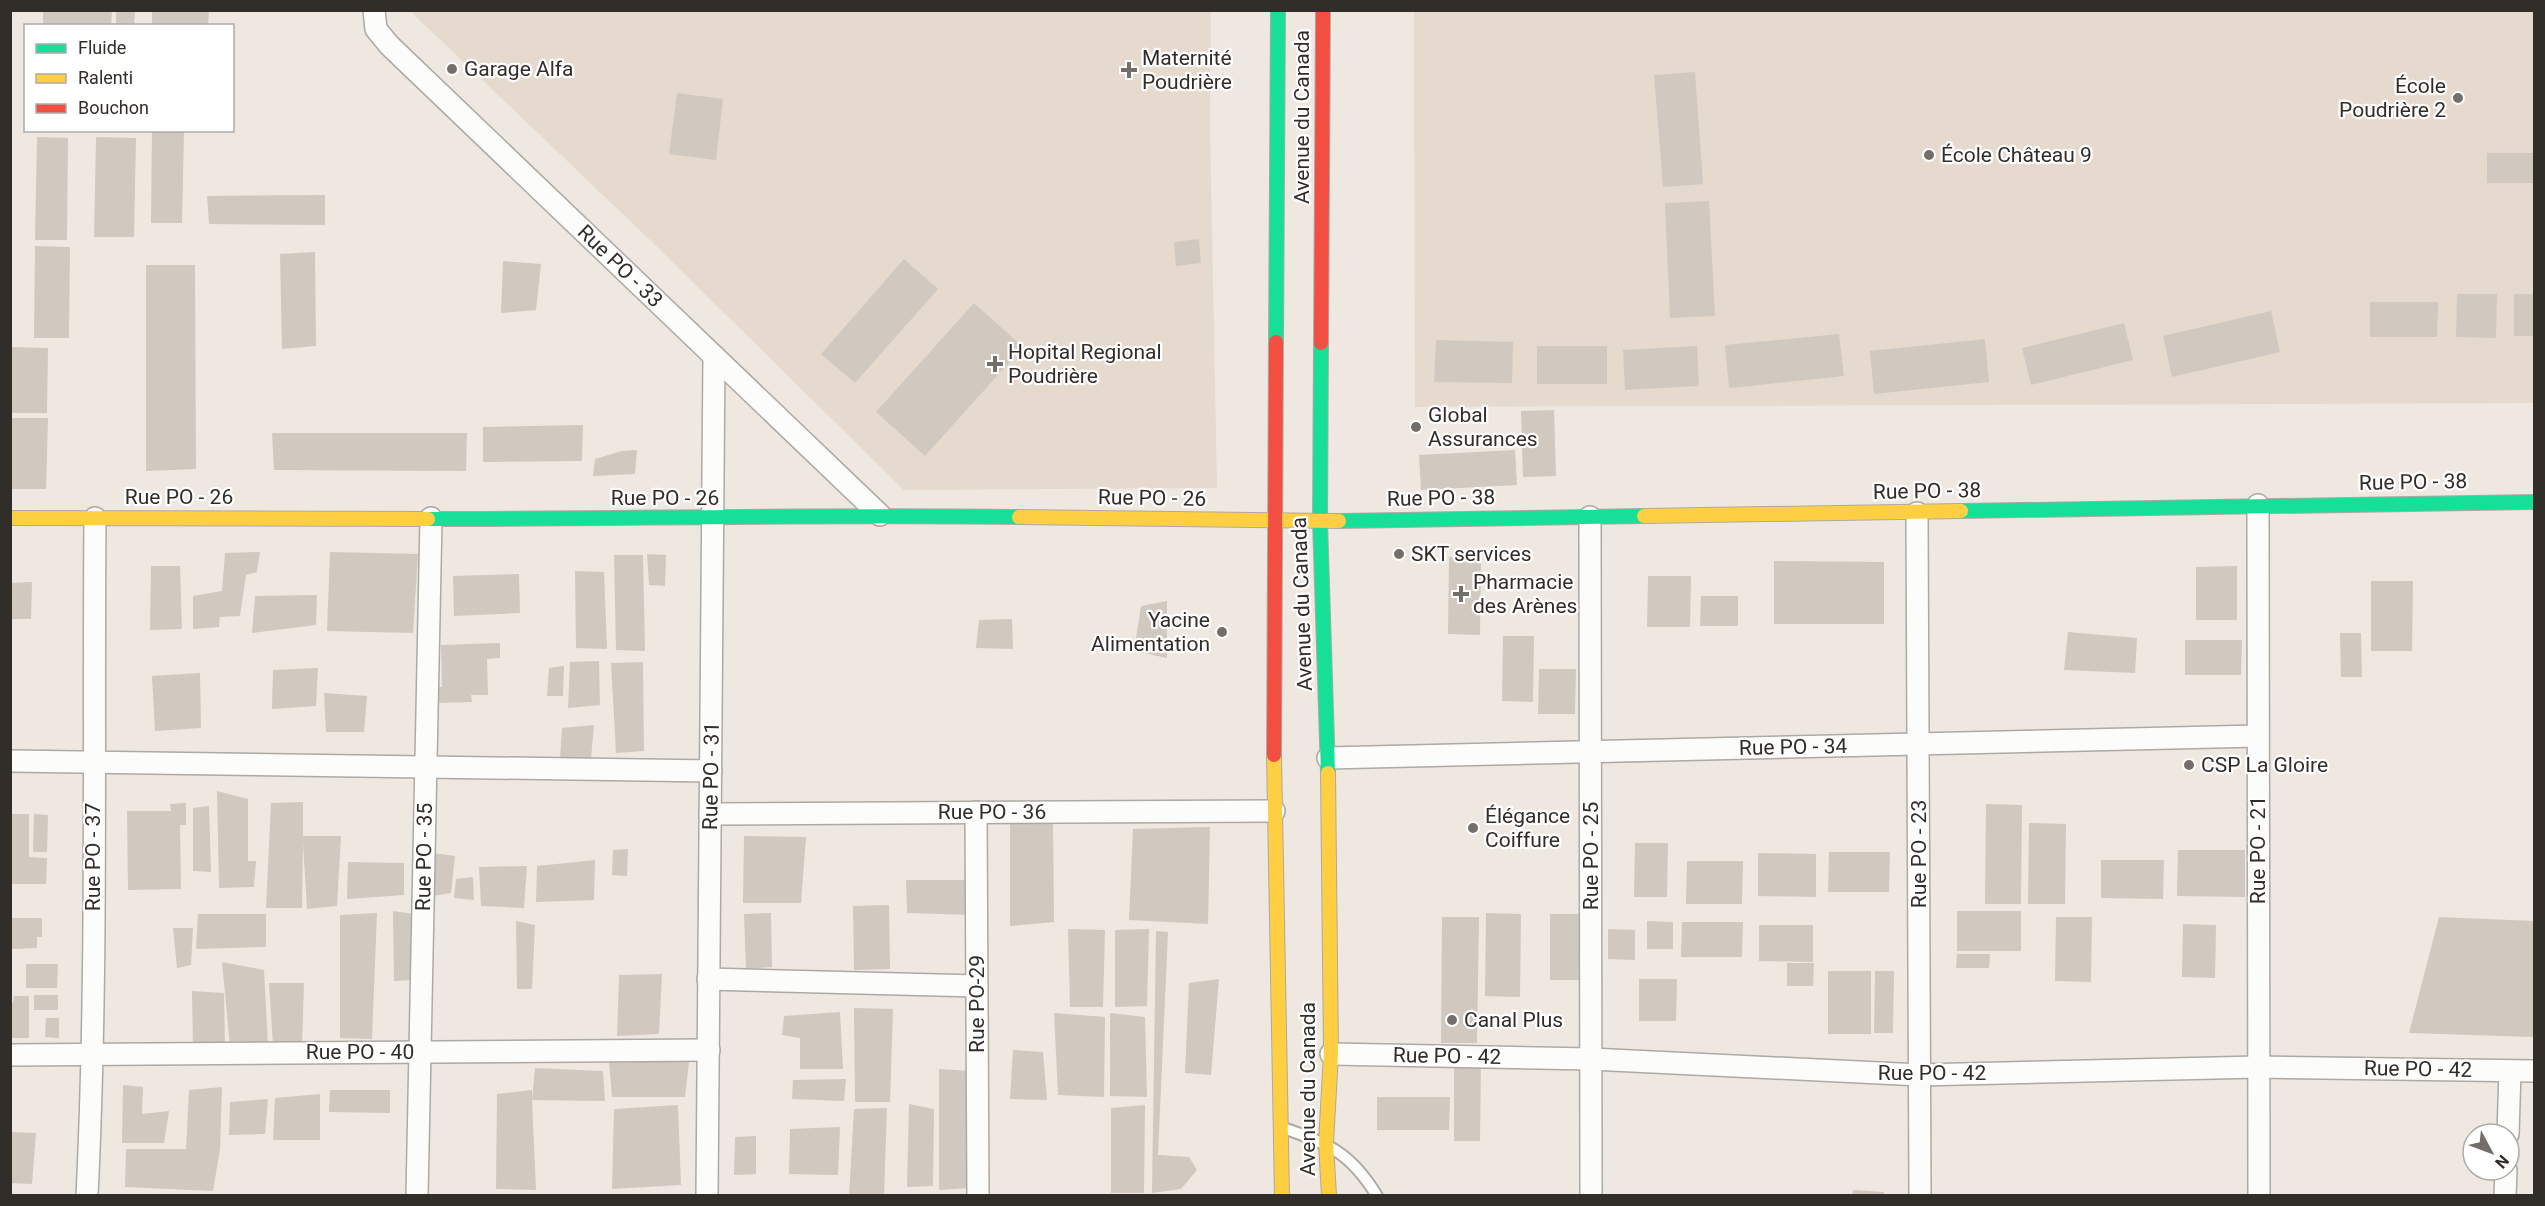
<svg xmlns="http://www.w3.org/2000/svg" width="2545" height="1206" font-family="Roboto,sans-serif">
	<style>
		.built { fill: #e5dacd }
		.building { fill: #d1c8c0 }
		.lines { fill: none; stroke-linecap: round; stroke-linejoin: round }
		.lane-casing { stroke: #ada9a4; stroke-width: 14 }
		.street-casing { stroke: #ada9a4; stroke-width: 24 }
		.fast-casing { stroke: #ada9a4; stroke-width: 16 }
		.slow-casing { stroke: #ada9a4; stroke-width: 16 }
		.jam-casing { stroke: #ada9a4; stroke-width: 16 }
		.lane { stroke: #fcfcfa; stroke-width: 10 }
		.street { stroke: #fcfcfa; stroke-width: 21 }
		.fast { stroke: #16e098; stroke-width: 14 }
		.slow { stroke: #ffcf43; stroke-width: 14 }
		.jam { stroke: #f24e42; stroke-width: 14 }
		.poi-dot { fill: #736e69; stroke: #fff; stroke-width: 2 }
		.labels { text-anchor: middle; stroke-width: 4.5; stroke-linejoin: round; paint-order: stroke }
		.poi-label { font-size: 21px; fill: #312d28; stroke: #fff; text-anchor: start }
		.street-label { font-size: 21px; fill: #312d28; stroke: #fff }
	</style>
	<rect width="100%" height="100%" fill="#eee8e1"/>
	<g class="built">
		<polygon points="410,11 1211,11 1210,129 1217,488 904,490 650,240"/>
		<polygon points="1414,11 2534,11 2534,403 1415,407"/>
	</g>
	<g class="building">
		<polygon points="43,10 112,10 111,26 43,26"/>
		<polygon points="116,10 135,10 134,26 116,26"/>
		<polygon points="152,10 209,10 208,24 152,24"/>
		<polygon points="1695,72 1703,184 1663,187 1654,75"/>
		<polygon points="677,93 723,99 716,160 669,154"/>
		<polygon points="152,130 184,130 182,223 151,223"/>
		<polygon points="37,137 68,138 67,240 35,240"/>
		<polygon points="96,137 136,138 134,237 94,237"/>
		<rect x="2487" y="153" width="47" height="30"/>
		<polygon points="325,195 325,225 209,224 207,196"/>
		<polygon points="1709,201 1715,316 1670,318 1665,203"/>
		<polygon points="1199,239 1201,263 1176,266 1174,242"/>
		<polygon points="35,246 70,247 69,338 34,338"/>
		<polygon points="315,252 316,346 282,349 280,254"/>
		<polygon points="904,259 938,289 855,383 821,354"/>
		<polygon points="503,261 541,264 536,310 501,313"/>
		<polygon points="146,265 195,265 196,469 146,471"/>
		<polygon points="2457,294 2497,294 2496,338 2456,337"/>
		<rect x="2514" y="294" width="20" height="42"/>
		<polygon points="2370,302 2438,302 2437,337 2370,337"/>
		<polygon points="974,303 1023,347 925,456 876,412"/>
		<polygon points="2271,311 2280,352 2172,377 2163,336"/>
		<polygon points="2124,323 2133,360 2031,385 2022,348"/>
		<polygon points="1839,334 1844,376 1729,388 1725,345"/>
		<polygon points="1985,339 1989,382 1874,394 1870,351"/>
		<polygon points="1436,340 1513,342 1512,383 1434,382"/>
		<rect x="1537" y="346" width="70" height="38"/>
		<polygon points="1697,346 1699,386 1625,390 1623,350"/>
		<polygon points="10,347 48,348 47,413 10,413"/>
		<polygon points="1554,410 1556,476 1523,477 1521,411"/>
		<polygon points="10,418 48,418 46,489 10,489"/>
		<polygon points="583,425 582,461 483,462 483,427"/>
		<polygon points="272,433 467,433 466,471 274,470"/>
		<polygon points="637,450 635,474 593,476 595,459 622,451"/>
		<polygon points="1515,450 1517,485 1421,490 1419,455"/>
		<polygon points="260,552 257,572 246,575 240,616 220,617 219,627 193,629 193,596 222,591 225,553"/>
		<polygon points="330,552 418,554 413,633 327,631"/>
		<polygon points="647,554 666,555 665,586 649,585"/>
		<polygon points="614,555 643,555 645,651 616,650"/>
		<polygon points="1449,557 1481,558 1480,635 1448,634"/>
		<polygon points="1774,561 1884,562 1884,624 1774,624"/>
		<polygon points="151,566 180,566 182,629 150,630"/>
		<polygon points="2237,566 2237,620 2196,620 2196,567"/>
		<polygon points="575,571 604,572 607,649 576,648"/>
		<polygon points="519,574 520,613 454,616 453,576"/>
		<polygon points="1648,576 1691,576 1690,627 1647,627"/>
		<polygon points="2371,581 2413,581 2412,651 2371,651"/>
		<polygon points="32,582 31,619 10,619 10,583"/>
		<polygon points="317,595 316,625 252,633 255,596"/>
		<polygon points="1701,596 1738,596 1738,626 1700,626"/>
		<polygon points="1167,601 1167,658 1134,651 1141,606"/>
		<polygon points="1012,619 1013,649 976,648 979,620"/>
		<polygon points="2068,632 2137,638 2135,673 2064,670"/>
		<polygon points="2340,633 2361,633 2362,677 2341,677"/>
		<polygon points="1503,636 1534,636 1533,702 1502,701"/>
		<polygon points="2185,640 2242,640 2241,675 2185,675"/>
		<polygon points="500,643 500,658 487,659 488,695 471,695 472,702 434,703 434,687 442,687 441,645"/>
		<polygon points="599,661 600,705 568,708 570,662"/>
		<polygon points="643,662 644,751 616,753 611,663"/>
		<polygon points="564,666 563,696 547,696 549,668"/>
		<polygon points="318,668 316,706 272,709 273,670"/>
		<polygon points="1539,669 1576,669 1575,714 1538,714"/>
		<polygon points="200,673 201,728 155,731 152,676"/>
		<polygon points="324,693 367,696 364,732 326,732"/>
		<polygon points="594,725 591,759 560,759 562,728"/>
		<polygon points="217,791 248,799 248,861 256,861 254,887 219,888"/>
		<polygon points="303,802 303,836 341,836 337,906 307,909 303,843 302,908 266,908 271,803"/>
		<polygon points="186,803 186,825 180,825 181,889 128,890 127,811 171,811 170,804"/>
		<polygon points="1986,804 2022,805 2021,904 1985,904"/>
		<polygon points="209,806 211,872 193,871 193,808"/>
		<polygon points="10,814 29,814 29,857 47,858 46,884 10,884"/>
		<polygon points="34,814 48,815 47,852 33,852"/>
		<polygon points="1053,819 1054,922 1010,926 1010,820"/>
		<polygon points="2029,823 2066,824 2065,904 2028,904"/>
		<polygon points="1210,827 1208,924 1129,920 1133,829"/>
		<polygon points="744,836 806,837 801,903 743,903"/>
		<polygon points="1635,843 1668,843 1667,897 1634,897"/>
		<polygon points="628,849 627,876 612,875 613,850"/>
		<polygon points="2178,850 2245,850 2245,897 2177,896"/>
		<polygon points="1829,852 1890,852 1889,892 1828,892"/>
		<polygon points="433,853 455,856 451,893 433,896"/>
		<polygon points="1758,853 1816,854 1816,897 1758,896"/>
		<polygon points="595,860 594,900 536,902 537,866"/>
		<polygon points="2101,860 2164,860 2163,899 2101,898"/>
		<polygon points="1687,861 1743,861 1742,904 1686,904"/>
		<polygon points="348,862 404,863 404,895 347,899"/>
		<polygon points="527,866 524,908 481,906 479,867"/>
		<polygon points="473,877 474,900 454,898 456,879"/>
		<polygon points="906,880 969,880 971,915 907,913"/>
		<polygon points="889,905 890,969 854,970 853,906"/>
		<polygon points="393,911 414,914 414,980 394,981"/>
		<rect x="1957" y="911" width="64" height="40"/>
		<polygon points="377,913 372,1039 340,1038 340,915"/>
		<polygon points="771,913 772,967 746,969 744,914"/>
		<polygon points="1486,913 1521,914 1520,997 1485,996"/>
		<polygon points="198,914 266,914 266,947 196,949"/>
		<polygon points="1550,914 1584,914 1583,980 1550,980"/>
		<polygon points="1442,917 1479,917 1477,1043 1441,1043"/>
		<polygon points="2056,917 2092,917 2091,982 2055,981"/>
		<polygon points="2439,917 2534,921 2534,1037 2409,1033"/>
		<polygon points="10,918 42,918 42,937 37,937 37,948 10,949"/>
		<polygon points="516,921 535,925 532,989 517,989"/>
		<polygon points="1647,921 1673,922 1673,949 1647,949"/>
		<polygon points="1682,922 1743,922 1742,957 1681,957"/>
		<polygon points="2183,924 2216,925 2215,978 2182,977"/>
		<polygon points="1759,925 1813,925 1813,962 1759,961"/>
		<polygon points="173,928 193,928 191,965 177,968"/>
		<polygon points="1068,929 1105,930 1103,1007 1070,1007"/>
		<polygon points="1149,929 1147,1006 1115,1007 1115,930"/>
		<polygon points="1608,929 1635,930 1635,960 1608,959"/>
		<polygon points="1156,931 1168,932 1158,1155 1189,1157 1197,1170 1181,1189 1152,1193"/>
		<polygon points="1957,954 1990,954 1989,968 1956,968"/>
		<polygon points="222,962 264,970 268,1046 230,1046"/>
		<polygon points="1787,963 1814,963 1813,986 1787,986"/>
		<polygon points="26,964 58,964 57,988 26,988"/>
		<rect x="1828" y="971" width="43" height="63"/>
		<polygon points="1875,971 1894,971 1893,1033 1874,1033"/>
		<polygon points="662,974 659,1034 617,1036 619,975"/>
		<polygon points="1219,979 1211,1075 1185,1073 1189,983"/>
		<polygon points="1639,979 1677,979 1676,1021 1639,1021"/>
		<polygon points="269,983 304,983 302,1045 273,1044"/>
		<polygon points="192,991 224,993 225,1049 193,1050"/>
		<rect x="34" y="995" width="24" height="15"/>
		<polygon points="14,996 29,996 29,1038 10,1038 10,1003 13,1003"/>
		<polygon points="854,1008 893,1009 890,1102 855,1102"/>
		<polygon points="840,1012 843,1069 800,1069 800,1038 782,1035 784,1016"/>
		<polygon points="1054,1013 1105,1017 1104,1097 1058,1095"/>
		<polygon points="1110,1013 1145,1017 1147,1097 1110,1096"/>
		<polygon points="46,1018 59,1018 59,1038 45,1037"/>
		<polygon points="1013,1050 1043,1052 1047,1100 1010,1099"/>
		<polygon points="609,1061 689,1062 685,1097 612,1097"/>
		<polygon points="1454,1061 1481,1061 1480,1141 1454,1141"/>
		<polygon points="535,1068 603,1071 605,1101 532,1100 536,1190 496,1189 497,1094 532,1090 532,1100"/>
		<polygon points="939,1069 971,1071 970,1188 939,1190"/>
		<polygon points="846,1079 844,1101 792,1099 793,1080"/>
		<polygon points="123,1085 143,1087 142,1114 169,1111 164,1143 122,1143"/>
		<polygon points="222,1087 220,1149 213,1191 125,1187 126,1149 186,1149 189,1090"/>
		<polygon points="330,1090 390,1090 390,1113 329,1112"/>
		<polygon points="320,1094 320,1140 273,1140 275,1098"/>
		<polygon points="1377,1097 1450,1097 1449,1130 1377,1130"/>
		<polygon points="268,1099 265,1134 229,1135 230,1102"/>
		<polygon points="909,1104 934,1109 933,1186 907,1187"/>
		<polygon points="678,1105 681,1185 612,1189 614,1109"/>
		<polygon points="1145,1105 1144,1193 1111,1193 1111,1108"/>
		<polygon points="887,1108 884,1196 849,1196 854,1109"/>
		<polygon points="840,1127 838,1175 789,1174 790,1129"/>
		<polygon points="10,1132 36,1133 32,1184 10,1183"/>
		<polygon points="756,1136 756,1174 734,1175 735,1137"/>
		<polygon points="1853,1190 1884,1192 1884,1196 1852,1196"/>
	</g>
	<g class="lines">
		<g class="lane-casing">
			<path id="lane" d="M1283 1128C1328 1143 1351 1153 1377 1196"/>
		</g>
		<g class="street-casing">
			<g id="street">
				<polyline points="374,10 376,29 389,45 880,515"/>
				<polyline points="2258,505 2259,1196"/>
				<polyline points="1917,513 1920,1196"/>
				<polyline points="1590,517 1591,1196"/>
				<polyline points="1328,758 2258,736"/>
				<polyline points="10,761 711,771"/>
				<polyline points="976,812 978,1196"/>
				<polyline points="710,814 1274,811"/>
				<polyline points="708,979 977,986"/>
				<polyline points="1331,1054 1591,1059 1920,1075 2258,1067 2534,1071"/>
				<polyline points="10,1055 709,1050"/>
				<polyline points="2508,1134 2510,1071"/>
				<path d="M87 1196C98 970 93 744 95 518"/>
				<polyline points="417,1196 431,518"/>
				<polyline points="707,1196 714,356"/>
				<polyline points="2505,1196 2506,1170"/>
			</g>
		</g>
		<g class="fast-casing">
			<g id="fast">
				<polyline points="1276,342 1278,10"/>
				<polyline points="1321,343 1320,521 1328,773"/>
				<polyline points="1961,511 2534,502"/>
				<path d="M428 519C625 519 822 514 1019 517"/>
				<polyline points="1339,521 1644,516"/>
			</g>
		</g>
		<g class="slow-casing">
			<g id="slow">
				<polyline points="1644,516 1961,511"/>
				<polyline points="1019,517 1339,521"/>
				<polyline points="10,518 428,519"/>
				<polyline points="1274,755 1282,1196"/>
				<polyline points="1328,773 1331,1054 1326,1143 1329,1196"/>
			</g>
		</g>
		<g class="jam-casing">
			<g id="jam">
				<polyline points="1321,343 1323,10"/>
				<polyline points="1274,755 1276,342"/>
			</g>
		</g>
		<use href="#lane" class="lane"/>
		<use href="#street" class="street"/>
		<use href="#fast" class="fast"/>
		<use href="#slow" class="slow"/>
		<use href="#jam" class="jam"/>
	</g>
	<g class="poi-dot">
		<circle cx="452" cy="69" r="6"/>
		<path d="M1126 61h6v6h6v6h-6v6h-6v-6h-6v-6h6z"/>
		<circle cx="2458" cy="98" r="6"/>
		<circle cx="1929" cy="155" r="6"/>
		<path d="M992 355h6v6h6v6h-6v6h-6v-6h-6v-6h6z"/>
		<circle cx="1416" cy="427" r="6"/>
		<circle cx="1399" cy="554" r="6"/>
		<path d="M1458 585h6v6h6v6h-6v6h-6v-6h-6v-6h6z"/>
		<circle cx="1222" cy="632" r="6"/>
		<circle cx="2189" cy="765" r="6"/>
		<circle cx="1473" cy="828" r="6"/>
		<circle cx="1452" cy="1020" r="6"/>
	</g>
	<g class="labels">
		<g class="poi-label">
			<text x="1142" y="65">Maternité<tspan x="1142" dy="24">Poudrière</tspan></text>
			<text x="464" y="76">Garage Alfa</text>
			<text x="2446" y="93" text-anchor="end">École<tspan x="2446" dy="24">Poudrière 2</tspan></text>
			<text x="1941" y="162">École Château 9</text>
			<text x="1008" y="359">Hopital Regional<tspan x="1008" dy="24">Poudrière</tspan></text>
			<text x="1428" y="422">Global<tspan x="1428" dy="24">Assurances</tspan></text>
			<text x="1411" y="561">SKT services</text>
			<text x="1473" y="589">Pharmacie<tspan x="1473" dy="24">des Arènes</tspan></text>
			<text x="1210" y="627" text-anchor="end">Yacine<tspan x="1210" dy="24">Alimentation</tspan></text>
			<text x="2201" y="772">CSP La Gloire</text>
			<text x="1485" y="823">Élégance<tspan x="1485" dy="24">Coiffure</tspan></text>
			<text x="1464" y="1027">Canal Plus</text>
		</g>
		<g class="street-label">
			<text transform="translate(1302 117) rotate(-90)" y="7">Avenue du Canada</text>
			<text transform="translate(620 266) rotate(44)" y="7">Rue PO - 33</text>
			<text transform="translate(2413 482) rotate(-1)" y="7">Rue PO - 38</text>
			<text transform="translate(1927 491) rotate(-1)" y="7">Rue PO - 38</text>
			<text x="179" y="504">Rue PO - 26</text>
			<text x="665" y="505">Rue PO - 26</text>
			<text transform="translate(1152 498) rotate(1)" y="7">Rue PO - 26</text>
			<text transform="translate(1441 498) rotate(-1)" y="7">Rue PO - 38</text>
			<text transform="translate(1302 604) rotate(-92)" y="7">Avenue du Canada</text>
			<text transform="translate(1793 747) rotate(-1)" y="7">Rue PO - 34</text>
			<text transform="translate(711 776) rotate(-89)" y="7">Rue PO - 31</text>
			<text x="992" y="819">Rue PO - 36</text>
			<text transform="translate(2258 850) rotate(-90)" y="7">Rue PO - 21</text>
			<text transform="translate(1919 854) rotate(-90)" y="7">Rue PO - 23</text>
			<text transform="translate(1591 856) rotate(-90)" y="7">Rue PO - 25</text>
			<text transform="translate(93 857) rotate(-90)" y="7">Rue PO - 37</text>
			<text transform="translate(424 857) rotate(-89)" y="7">Rue PO - 35</text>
			<text transform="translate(977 1004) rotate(-90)" y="7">Rue PO-29</text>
			<text x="360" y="1059">Rue PO - 40</text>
			<text transform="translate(1447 1056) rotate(1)" y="7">Rue PO - 42</text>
			<text transform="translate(2418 1069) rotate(1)" y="7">Rue PO - 42</text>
			<text x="1932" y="1080">Rue PO - 42</text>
			<text transform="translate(1308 1089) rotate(-90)" y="7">Avenue du Canada</text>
		</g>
	</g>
	<rect width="2545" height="1206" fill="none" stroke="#312d28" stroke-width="24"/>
	<rect x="24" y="24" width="210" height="108" fill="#ffffff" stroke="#adaba9" stroke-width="1.5"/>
	<rect x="36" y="44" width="30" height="9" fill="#16e098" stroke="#adaba9" stroke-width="1.5"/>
	<text x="78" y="54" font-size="18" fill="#312d28">Fluide</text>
	<rect x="36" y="74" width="30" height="9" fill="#ffcf43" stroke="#adaba9" stroke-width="1.5"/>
	<text x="78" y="84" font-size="18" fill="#312d28">Ralenti</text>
	<rect x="36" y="104" width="30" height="9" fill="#f24e42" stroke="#adaba9" stroke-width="1.5"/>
	<text x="78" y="114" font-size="18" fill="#312d28">Bouchon</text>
	<g transform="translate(2491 1152) rotate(131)"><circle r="28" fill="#ffffff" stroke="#adaba9" stroke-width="1.5"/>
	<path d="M0-4.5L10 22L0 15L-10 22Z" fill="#736e69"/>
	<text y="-9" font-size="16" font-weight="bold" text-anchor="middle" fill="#312d28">N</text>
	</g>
</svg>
